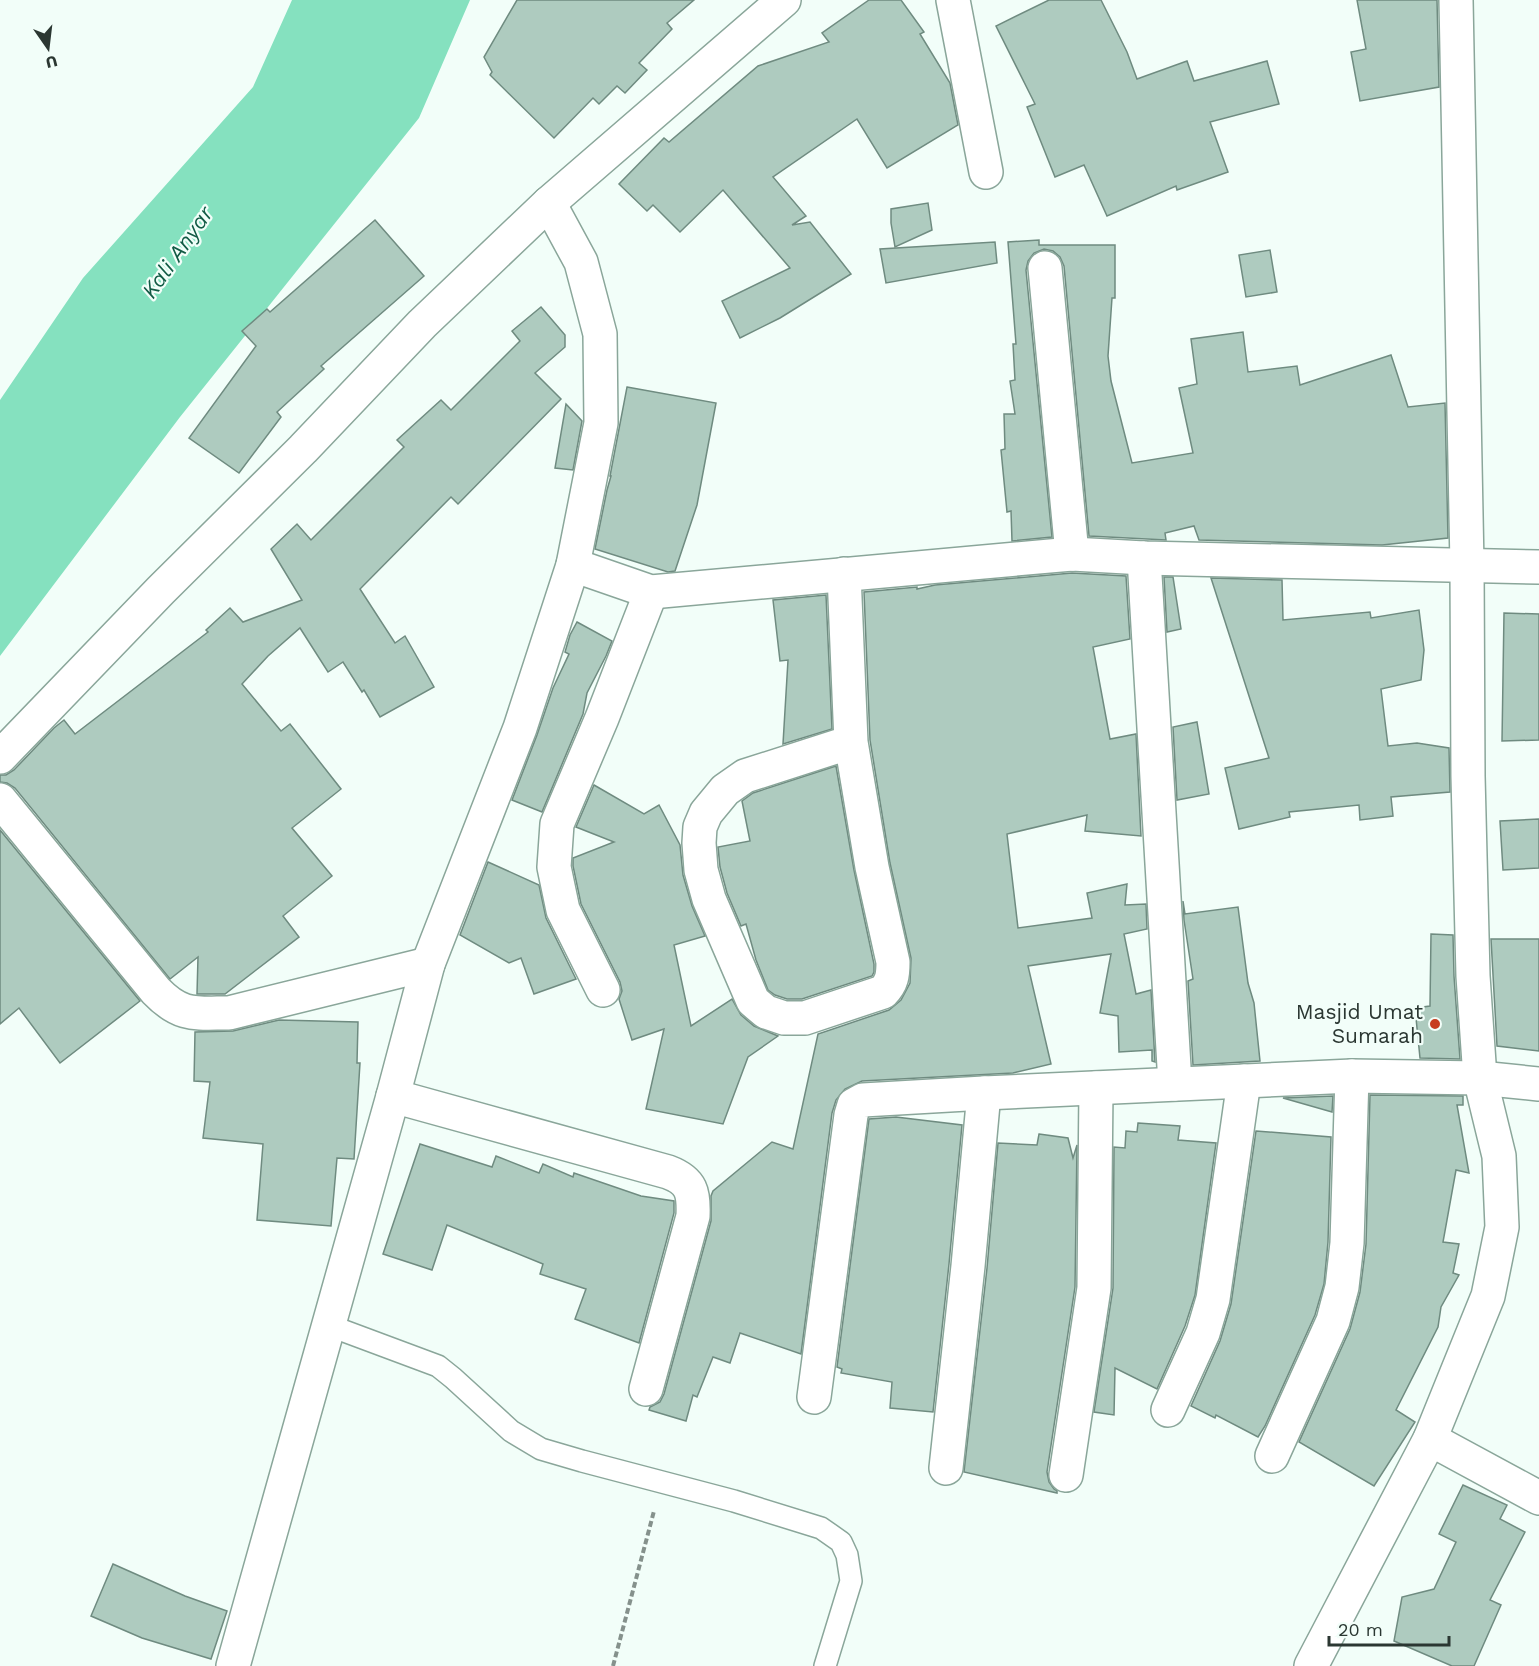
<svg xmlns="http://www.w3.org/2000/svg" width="1539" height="1666" font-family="'Work Sans',sans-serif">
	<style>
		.water { fill: #85e1bf }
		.building { fill: #aecbbf; stroke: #6f8b80; stroke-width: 1.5 }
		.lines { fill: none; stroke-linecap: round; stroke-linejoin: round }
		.lane-casing { stroke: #8aa69a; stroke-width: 24 }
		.street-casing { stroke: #8aa69a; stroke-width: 36 }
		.secondary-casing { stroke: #8aa69a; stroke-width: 36 }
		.path { stroke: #85918c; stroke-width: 4; stroke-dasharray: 6 3; stroke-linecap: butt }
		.lane { stroke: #fff; stroke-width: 21 }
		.street { stroke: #fff; stroke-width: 33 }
		.secondary { stroke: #fff; stroke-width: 33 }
		.poi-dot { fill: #c73d1f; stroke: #f2fef9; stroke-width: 2 }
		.labels { text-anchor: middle; stroke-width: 4.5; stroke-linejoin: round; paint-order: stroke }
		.poi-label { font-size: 21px; fill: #2b3732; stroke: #f2fef9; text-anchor: end }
		.water-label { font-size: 22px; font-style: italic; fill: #125b45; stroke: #f2fef9 }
	</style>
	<rect width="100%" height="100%" fill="#f2fef9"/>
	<polygon class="water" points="292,0 470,0 419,118 180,417 0,656 0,400 83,278 253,87"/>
	<g class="building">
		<polygon points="517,0 694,0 667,23 672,29 639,63 647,70 625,93 617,86 599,104 593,98 554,138 490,75 492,72 484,57"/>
		<polygon points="869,0 901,0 924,32 920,34 950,83 958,125 887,168 857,119 773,177 806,216 792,225 810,222 851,274 780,318 740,338 722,301 790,268 723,190 680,232 653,205 647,211 619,184 664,138 669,142 758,66 829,42 822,33"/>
		<polygon points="1049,0 1101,0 1127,52 1137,79 1187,61 1194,81 1267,61 1279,104 1210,122 1228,172 1177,190 1176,186 1107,216 1084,165 1055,177 1027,107 1035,104 996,26"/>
		<polygon points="1357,0 1437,0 1439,87 1360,101 1351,52 1366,49"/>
		<polygon points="928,203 932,230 895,247 891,223 891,209"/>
		<polygon points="375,220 424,276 321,366 324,369 277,412 281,417 239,473 189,438 256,346 242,331 267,309 270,312"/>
		<polygon points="1039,240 1039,245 1115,245 1115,298 1112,298 1108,356 1111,381 1132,463 1193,453 1179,388 1197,384 1191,339 1243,332 1248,372 1297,366 1300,385 1391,355 1408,407 1445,403 1448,538 1382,545 1199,540 1194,526 1165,533 1166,540 1089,536 1064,266 1060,257 1053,251 1044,249 1034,253 1028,261 1026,270 1052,537 1012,541 1011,511 1007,512 1001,450 1005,449 1004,414 1015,414 1010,381 1015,380 1013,344 1016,344 1008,242"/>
		<polygon points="995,242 997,263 886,283 880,249"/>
		<polygon points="1270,250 1277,292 1246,297 1239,255"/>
		<polygon points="541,307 565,335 565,347 535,373 561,399 458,504 451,497 360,589 395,643 405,636 434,687 380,717 364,690 362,692 343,662 328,672 300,628 268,656 242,684 281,731 290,724 341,789 292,828 332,876 283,916 299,937 225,994 197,994 198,957 170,979 15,788 7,783 0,782 0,775 6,775 14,770 54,728 64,720 75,734 208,632 206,630 230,608 243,622 302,600 271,549 297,524 311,540 404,447 397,440 441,400 451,410 520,341 512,331"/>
		<polygon points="627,387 716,403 697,505 675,571 668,572 595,549 607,490 611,476 610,476"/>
		<polygon points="566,404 582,421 573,470 555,468"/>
		<polygon points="1072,573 1126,576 1130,639 1093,647 1110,739 1136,734 1141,836 1085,831 1087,815 1007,834 1018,928 1092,918 1087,893 1127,884 1125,905 1146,904 1147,929 1124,934 1136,994 1151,990 1155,1062 1152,1061 1152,1050 1119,1052 1118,1016 1100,1013 1111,954 1028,966 1051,1064 1013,1073 862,1081 845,1089 836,1100 832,1113 801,1354 740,1333 730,1363 713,1357 697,1397 693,1395 686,1421 649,1410 650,1407 660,1402 664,1394 711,1221 711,1196 713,1191 772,1142 793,1149 818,1034 889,1010 901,1000 910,983 911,958 890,863 870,740 864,592 917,587 917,589 935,585"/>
		<polygon points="1164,577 1173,577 1181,629 1167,632"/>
		<polygon points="1211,578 1282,580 1283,620 1370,612 1371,618 1419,610 1424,650 1421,680 1381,689 1388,746 1417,743 1449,748 1450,792 1391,797 1393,816 1360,820 1359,805 1289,812 1290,817 1239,829 1225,768 1269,758"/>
		<polygon points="826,595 832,729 783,744 788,660 780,661 773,600"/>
		<polygon points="1504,613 1539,614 1539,740 1502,741"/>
		<polygon points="577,622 612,641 606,656 587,693 583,714 542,812 512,800 537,735 553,688 569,654 565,652 570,635"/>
		<polygon points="1197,722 1209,794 1177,800 1173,727"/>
		<polygon points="836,766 854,870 874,964 874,972 872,976 802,999 787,999 775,995 768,990 756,960 746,924 741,926 727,893 720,867 718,847 750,841 742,801 753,793"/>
		<polygon points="594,785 644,814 659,805 680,845 683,875 692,906 705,936 674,945 691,1026 732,999 741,1015 754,1026 778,1036 748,1057 723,1124 646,1109 664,1029 632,1040 619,999 622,991 620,982 581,904 573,866 573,858 614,842 576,827"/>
		<polygon points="1539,819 1539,868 1503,870 1500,821"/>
		<polygon points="0,830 140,1001 60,1063 19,1008 0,1024"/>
		<polygon points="488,862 539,885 546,918 576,979 534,994 521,958 509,963 460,935"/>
		<polygon points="1183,901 1185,914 1238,907 1248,983 1254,1003 1260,1061 1193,1065 1188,981 1193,979 1184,920"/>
		<polygon points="1431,934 1453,935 1454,976 1460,1059 1420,1058 1415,1008 1430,1006"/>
		<polygon points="1491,939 1539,939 1539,1051 1497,1046"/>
		<polygon points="279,1020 358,1022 357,1063 360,1063 354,1159 337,1158 331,1226 257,1220 263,1144 203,1138 210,1082 194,1081 195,1032 233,1031"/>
		<polygon points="1370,1095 1463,1096 1463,1105 1457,1105 1469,1173 1456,1170 1443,1242 1459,1244 1453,1273 1459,1275 1441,1307 1438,1327 1396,1410 1415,1422 1374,1486 1299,1442 1350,1329 1360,1292 1366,1244"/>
		<polygon points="1333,1096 1332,1112 1283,1098"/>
		<polygon points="896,1117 962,1125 949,1264 933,1412 890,1408 892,1382 841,1373 842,1369 837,1367 869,1119"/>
		<polygon points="1138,1123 1180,1126 1178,1140 1216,1143 1195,1295 1185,1326 1157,1389 1115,1368 1114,1415 1094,1412 1113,1288 1114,1147 1125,1148 1126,1131 1137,1132"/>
		<polygon points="1256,1131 1331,1137 1328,1242 1324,1284 1315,1315 1265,1426 1258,1437 1216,1415 1215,1418 1191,1406 1220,1341 1231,1304"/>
		<polygon points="1039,1134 1068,1138 1073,1158 1077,1145 1075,1287 1047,1472 1049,1482 1054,1489 1057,1491 1057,1493 964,1472 987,1268 998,1143 1037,1145"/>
		<polygon points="420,1144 492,1167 496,1156 539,1173 543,1164 573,1177 574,1173 641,1196 674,1201 674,1213 639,1343 575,1319 586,1289 540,1274 543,1264 447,1225 432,1270 383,1254"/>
		<polygon points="1463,1485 1507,1505 1500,1519 1525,1532 1490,1600 1501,1605 1474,1666 1452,1666 1394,1641 1402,1597 1434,1589 1456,1542 1439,1534"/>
		<polygon points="113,1564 185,1596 227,1611 211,1659 142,1638 91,1616"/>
	</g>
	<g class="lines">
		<g class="lane-casing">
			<polyline id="lane" points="328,1325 438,1366 453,1378 511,1431 541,1449 582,1461 734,1501 821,1528 841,1542 847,1555 851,1581 825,1666"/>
		</g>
		<g class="street-casing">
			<g id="street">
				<polyline points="953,0 986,172"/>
				<polyline points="1045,268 1072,554"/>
				<polyline points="1144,558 1175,1084"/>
				<polyline points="573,565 651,592 1072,554 1144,558 1539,567"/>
				<path d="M844 574 851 742 872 867 893 962C893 975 892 983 883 992L805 1018H784L766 1012 753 1001 709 899 701 870 699 843 700 827 706 813 725 790 745 776 851 742"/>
				<path d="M0 800 156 991C181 1017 195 1013 229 1013L428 964"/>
				<polyline points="603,990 563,910 554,867 557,824 602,718 651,592"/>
				<path d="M393 1096 668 1172C692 1181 694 1193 693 1216L646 1389"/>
				<polyline points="814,1397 851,1115 854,1105 863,1100 984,1093 1352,1076 1480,1078 1539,1084"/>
				<polyline points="1168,1410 1203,1333 1213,1299 1244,1081"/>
				<polyline points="1430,1439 1539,1498"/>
				<polyline points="1272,1456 1333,1321 1342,1287 1347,1243 1352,1076"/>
				<polyline points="946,1468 968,1266 984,1093"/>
				<polyline points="1066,1475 1094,1288 1096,1088"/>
				<polyline points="233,1666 393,1096 428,964 520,728 573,565 601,423 600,334 581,262 549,203"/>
				<polyline points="1311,1666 1430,1439 1488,1296 1502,1227 1499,1156 1480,1078 1473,976 1468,776 1467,566 1456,0"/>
			</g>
		</g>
		<g class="secondary-casing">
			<polyline id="secondary" points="0,757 161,590 303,449 422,324 549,203 784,0"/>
		</g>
		<polyline class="path" points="613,1666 654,1511"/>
		<use href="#lane" class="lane"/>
		<use href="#street" class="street"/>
		<use href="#secondary" class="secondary"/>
	</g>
	<circle class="poi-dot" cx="1435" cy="1024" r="6"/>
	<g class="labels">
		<g class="poi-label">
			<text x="1423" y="1019">Masjid Umat<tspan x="1423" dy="24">Sumarah</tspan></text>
		</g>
		<g class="water-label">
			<text transform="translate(177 252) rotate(-55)" y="8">Kali Anyar</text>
		</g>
	</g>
	<g transform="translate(48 48) rotate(166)" stroke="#f2fef9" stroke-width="4.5" paint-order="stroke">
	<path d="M0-4.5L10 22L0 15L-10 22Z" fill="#2b3732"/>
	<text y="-9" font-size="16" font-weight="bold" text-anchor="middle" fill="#2b3732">U</text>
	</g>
	<path d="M1329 1636v9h120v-9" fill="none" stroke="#2b3732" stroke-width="3"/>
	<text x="1338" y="1636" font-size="18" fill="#2b3732" stroke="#f2fef9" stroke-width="4.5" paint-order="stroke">20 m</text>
</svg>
